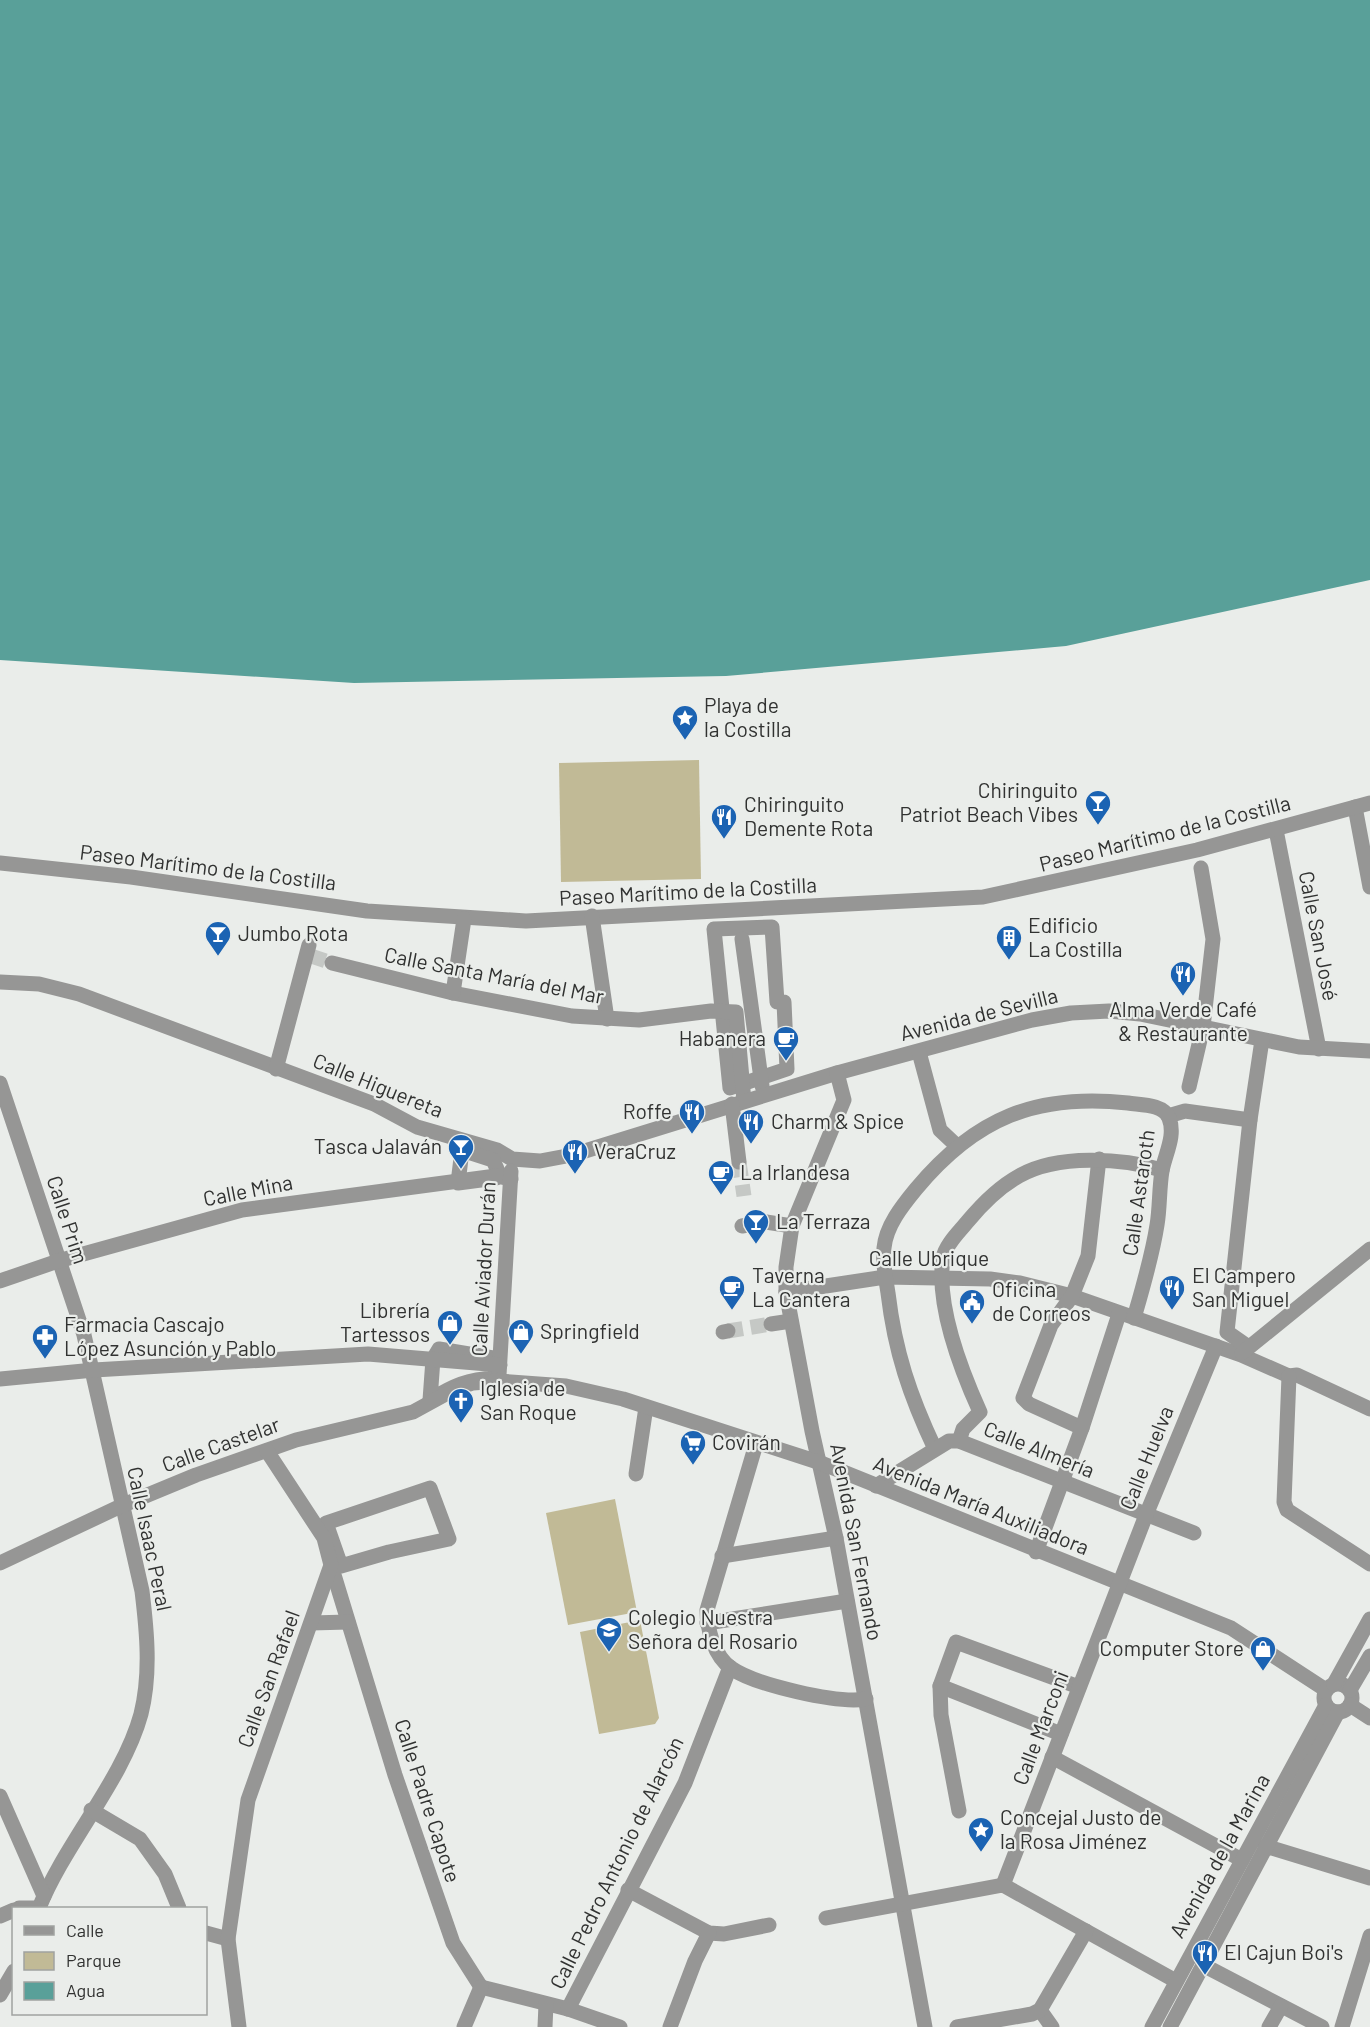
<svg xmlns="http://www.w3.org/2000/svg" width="1370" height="2027" font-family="Barlow,sans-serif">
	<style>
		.green { fill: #c1ba96 }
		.water { fill: #59a099 }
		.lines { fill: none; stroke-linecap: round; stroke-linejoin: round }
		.minor-tunnel { stroke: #c5c8c5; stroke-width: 15; stroke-dasharray: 15 8; stroke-linecap: butt }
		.minor { stroke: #969695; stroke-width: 15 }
		.labels { text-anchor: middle; stroke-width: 4.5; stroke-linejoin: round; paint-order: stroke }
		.poi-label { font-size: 21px; fill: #313231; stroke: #eaedea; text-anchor: start }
		.street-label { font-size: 21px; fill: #313231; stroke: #eaedea }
	</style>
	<rect width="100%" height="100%" fill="#eaedea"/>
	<g class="green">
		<polygon points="699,760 701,879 561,882 559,763"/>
		<polygon points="615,1499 637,1612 568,1625 546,1513"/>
		<polygon points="640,1620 659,1718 655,1724 599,1734 580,1632"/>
	</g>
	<polygon class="water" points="0,0 1370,0 1370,580 1066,646 726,676 354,683 0,660"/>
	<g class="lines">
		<g class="minor-tunnel">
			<polyline points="311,956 332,963"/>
			<polyline points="739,1162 744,1196"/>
			<polyline points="728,1331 771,1324"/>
		</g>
		<g class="minor">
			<polyline points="1355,807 1370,887"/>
			<polyline points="1276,830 1319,1049"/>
			<polyline points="0,863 131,877 367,911 526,921 983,897 1197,850 1370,803"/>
			<polyline points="592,916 607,1019"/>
			<polygon points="772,927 777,1002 784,1002 787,1069 730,1088 714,929"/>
			<polyline points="742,939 762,1086"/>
			<polyline points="332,963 453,993 572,1016 639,1020 711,1011 736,1012 744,1101"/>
			<polyline points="0,982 39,984 79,994 374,1104 417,1127 497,1150 512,1159 540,1161 572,1155 837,1073 1032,1020 1071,1013 1109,1011 1140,1014 1299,1047 1370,1051"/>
			<polyline points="453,993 464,919"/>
			<polyline points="919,1052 940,1130 957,1146"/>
			<polyline points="276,1069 309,945"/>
			<polyline points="837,1073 844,1100 792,1226 786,1267 786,1292 812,1431 836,1538 925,2027"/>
			<path d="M0 1083 84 1335 142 1591C147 1632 151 1674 141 1714 123 1780 65 1843 39 1908"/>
			<polyline points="1189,1087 1203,1027 1213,939 1201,868"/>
			<polyline points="732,1104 739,1162"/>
			<polyline points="1168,1116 1185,1111 1250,1120"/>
			<polygon points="462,1150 493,1160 497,1169 496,1178 458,1183"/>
			<polyline points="742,1226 766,1222 792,1226"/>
			<polyline points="0,1281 58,1261 242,1210 496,1176 511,1179"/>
			<polyline points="786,1292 885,1277 990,1279 1020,1283 1072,1296 1241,1355 1289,1376 1297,1375 1370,1409"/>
			<polyline points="771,1324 791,1321"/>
			<polyline points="723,1332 728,1331"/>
			<polyline points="1247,1346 1227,1332 1250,1120 1262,1040"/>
			<path d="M439 1349 493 1358 496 1360 495 1378C468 1379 453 1386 430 1400L433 1359Z"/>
			<polyline points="1242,1353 1370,1249"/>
			<polyline points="499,1375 511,1171"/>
			<polyline points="1289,1376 1284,1502 1287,1510 1370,1564"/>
			<polyline points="0,1379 94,1370 368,1354 500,1365"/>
			<polyline points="1082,1428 1029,1404 1023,1398 1051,1325 1072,1296 1088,1256 1099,1159"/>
			<path d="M959 1441 963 1429 980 1412C961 1370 936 1305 943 1258 945 1245 960 1231 968 1221 983 1203 999 1187 1019 1176 1057 1154 1122 1158 1162 1170"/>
			<path d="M756 1444 707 1610C707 1629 714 1656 731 1668 755 1685 838 1704 866 1699"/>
			<path d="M935 1449C910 1396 895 1352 888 1293 886 1279 882 1263 884 1248 886 1226 902 1206 916 1189 975 1118 1036 1093 1128 1103 1141 1105 1163 1104 1169 1118 1176 1136 1165 1154 1162 1171 1159 1189 1160 1208 1157 1225 1152 1257 1143 1287 1134 1318"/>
			<polyline points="636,1474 646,1407"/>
			<polyline points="876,1486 949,1441 959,1441 1194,1533"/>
			<polygon points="430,1488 449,1539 389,1552 341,1566 326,1523"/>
			<polyline points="1036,1552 1082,1428 1119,1314"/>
			<polyline points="722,1556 836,1538"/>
			<polyline points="0,1563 121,1506 196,1475 296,1440 413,1412 455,1389 473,1383 499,1381 566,1386 623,1399 821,1463 1231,1628 1326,1690"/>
			<polyline points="331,1565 395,1775 453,1943 481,1987"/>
			<polyline points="311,1623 348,1622"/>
			<polyline points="707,1623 847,1601"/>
			<circle cx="1338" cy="1698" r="14"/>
			<polyline points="1334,1684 1370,1619"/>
			<polyline points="940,1686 1061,1734"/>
			<polyline points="1350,1690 1370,1656"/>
			<polyline points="1350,1705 1370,1718"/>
			<polyline points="1052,1757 1242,1860"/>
			<polyline points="0,1796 44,1896"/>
			<polyline points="91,1810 140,1839 165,1874 179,1908"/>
			<polyline points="959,1811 941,1715 940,1686 956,1642 1079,1687"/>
			<polyline points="1265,1846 1370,1878"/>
			<polyline points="1003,1885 1146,1515 1216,1346"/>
			<polyline points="628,1890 709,1933 724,1934 769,1925"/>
			<polyline points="19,1908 34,1908"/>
			<polyline points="0,1916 14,1910"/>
			<polyline points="826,1918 1003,1885 1176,1981"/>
			<polyline points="206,1933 228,1939"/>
			<polyline points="1203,1965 1322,2027"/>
			<polyline points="481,1987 568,2009 620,2027"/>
			<polyline points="0,1995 14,1971"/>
			<polyline points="568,2009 685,1783 730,1667"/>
			<polyline points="1040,2010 1052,2027"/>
			<polyline points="239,2027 228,1939 248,1800 331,1565 324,1538 267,1451"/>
			<polyline points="464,2027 481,1987"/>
			<polyline points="545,2027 546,2004"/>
			<polyline points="670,2027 695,1961 709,1933"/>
			<polyline points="957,2027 1032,2014 1040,2010 1086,1931"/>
			<polyline points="1152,2027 1326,1705"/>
			<polyline points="1170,2027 1338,1712"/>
			<polyline points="1269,2027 1281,2006"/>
			<polyline points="1342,2027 1370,1936"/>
		</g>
	</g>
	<defs>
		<g id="sight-pin" transform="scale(1.35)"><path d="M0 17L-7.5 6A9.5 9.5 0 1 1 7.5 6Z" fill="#1b63b3" stroke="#eaedea"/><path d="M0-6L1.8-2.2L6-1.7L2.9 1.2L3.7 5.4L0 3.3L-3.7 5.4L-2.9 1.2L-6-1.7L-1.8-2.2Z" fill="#fff"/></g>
		<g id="bar-pin" transform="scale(1.35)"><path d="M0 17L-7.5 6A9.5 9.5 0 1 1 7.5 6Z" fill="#1b63b3" stroke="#eaedea"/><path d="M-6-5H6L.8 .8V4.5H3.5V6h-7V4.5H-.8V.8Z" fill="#fff"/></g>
		<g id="restaurant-pin" transform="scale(1.35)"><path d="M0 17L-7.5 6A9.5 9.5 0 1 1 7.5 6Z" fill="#1b63b3" stroke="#eaedea"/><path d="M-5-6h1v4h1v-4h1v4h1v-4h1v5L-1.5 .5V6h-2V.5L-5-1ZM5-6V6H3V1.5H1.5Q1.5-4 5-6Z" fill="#fff"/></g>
		<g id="building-pin" transform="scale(1.35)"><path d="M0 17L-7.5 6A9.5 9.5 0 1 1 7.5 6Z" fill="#1b63b3" stroke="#eaedea"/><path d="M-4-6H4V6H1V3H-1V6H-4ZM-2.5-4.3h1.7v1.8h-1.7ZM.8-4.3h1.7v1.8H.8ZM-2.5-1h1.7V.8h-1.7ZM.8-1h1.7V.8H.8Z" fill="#fff"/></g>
		<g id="cafe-pin" transform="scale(1.35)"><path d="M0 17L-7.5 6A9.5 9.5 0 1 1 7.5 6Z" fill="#1b63b3" stroke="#eaedea"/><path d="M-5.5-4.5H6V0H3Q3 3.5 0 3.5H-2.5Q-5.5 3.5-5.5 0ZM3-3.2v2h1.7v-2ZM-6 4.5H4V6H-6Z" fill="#fff"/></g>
		<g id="civic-pin" transform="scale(1.35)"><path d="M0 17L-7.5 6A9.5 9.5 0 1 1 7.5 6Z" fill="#1b63b3" stroke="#eaedea"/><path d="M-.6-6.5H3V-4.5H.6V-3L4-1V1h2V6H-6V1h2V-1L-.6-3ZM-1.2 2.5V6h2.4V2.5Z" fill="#fff"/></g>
		<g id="shop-pin" transform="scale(1.35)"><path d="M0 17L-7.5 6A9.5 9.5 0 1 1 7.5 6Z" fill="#1b63b3" stroke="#eaedea"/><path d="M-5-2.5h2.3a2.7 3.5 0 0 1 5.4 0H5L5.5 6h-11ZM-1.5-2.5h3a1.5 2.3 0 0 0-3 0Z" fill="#fff"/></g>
		<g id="pharmacy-pin" transform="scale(1.35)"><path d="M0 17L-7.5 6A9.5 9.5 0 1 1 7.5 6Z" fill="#1b63b3" stroke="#eaedea"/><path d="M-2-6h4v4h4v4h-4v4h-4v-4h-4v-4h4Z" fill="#fff"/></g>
		<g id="church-pin" transform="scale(1.35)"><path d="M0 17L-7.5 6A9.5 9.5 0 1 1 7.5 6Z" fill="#1b63b3" stroke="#eaedea"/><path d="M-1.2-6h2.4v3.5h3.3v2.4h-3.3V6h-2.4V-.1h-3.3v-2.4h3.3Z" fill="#fff"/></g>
		<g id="supermarket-pin" transform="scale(1.35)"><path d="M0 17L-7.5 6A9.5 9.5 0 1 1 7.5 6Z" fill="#1b63b3" stroke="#eaedea"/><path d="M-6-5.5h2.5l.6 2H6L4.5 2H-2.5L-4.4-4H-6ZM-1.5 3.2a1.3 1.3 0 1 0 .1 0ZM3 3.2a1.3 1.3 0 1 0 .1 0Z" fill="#fff"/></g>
		<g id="school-pin" transform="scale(1.35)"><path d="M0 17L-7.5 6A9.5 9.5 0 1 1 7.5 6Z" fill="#1b63b3" stroke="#eaedea"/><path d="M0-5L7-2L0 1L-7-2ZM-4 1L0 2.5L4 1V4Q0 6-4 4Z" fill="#fff"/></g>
	</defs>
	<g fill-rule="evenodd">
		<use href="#sight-pin" x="685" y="718"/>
		<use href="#bar-pin" x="1098" y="803"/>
		<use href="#restaurant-pin" x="724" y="817"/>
		<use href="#bar-pin" x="218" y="934"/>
		<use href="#building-pin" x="1009" y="938"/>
		<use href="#restaurant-pin" x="1183" y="974"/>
		<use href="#cafe-pin" x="786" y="1039"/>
		<use href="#restaurant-pin" x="692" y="1112"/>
		<use href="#restaurant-pin" x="751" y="1122"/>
		<use href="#bar-pin" x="461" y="1147"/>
		<use href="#restaurant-pin" x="575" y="1152"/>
		<use href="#cafe-pin" x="721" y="1173"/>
		<use href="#bar-pin" x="756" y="1222"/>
		<use href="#cafe-pin" x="732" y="1288"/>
		<use href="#restaurant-pin" x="1172" y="1288"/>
		<use href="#civic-pin" x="972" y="1302"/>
		<use href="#shop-pin" x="450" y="1323"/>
		<use href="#shop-pin" x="521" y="1332"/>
		<use href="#pharmacy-pin" x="45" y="1337"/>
		<use href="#church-pin" x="461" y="1401"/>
		<use href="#supermarket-pin" x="693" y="1443"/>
		<use href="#school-pin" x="609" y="1630"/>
		<use href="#shop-pin" x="1263" y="1649"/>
		<use href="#sight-pin" x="981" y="1830"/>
		<use href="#restaurant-pin" x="1205" y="1953"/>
	</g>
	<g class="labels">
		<g class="poi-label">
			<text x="704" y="713">Playa de<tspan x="704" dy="24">la Costilla</tspan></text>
			<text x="1078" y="798" text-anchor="end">Chiringuito<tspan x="1078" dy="24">Patriot Beach Vibes</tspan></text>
			<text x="744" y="812">Chiringuito<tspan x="744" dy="24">Demente Rota</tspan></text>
			<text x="1028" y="933">Edificio<tspan x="1028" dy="24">La Costilla</tspan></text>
			<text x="238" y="941">Jumbo Rota</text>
			<text x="1183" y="1017" text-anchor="middle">Alma Verde Café<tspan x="1183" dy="24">&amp; Restaurante</tspan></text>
			<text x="766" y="1046" text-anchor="end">Habanera</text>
			<text x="672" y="1119" text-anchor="end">Roffe</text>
			<text x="771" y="1129">Charm &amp; Spice</text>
			<text x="442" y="1154" text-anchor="end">Tasca Jalaván</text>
			<text x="594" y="1159">VeraCruz</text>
			<text x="740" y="1180">La Irlandesa</text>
			<text x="776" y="1229">La Terraza</text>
			<text x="752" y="1283">Taverna<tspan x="752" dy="24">La Cantera</tspan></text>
			<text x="1192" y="1283">El Campero<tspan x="1192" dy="24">San Miguel</tspan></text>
			<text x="992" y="1297">Oficina<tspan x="992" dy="24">de Correos</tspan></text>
			<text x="430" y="1318" text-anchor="end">Librería<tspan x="430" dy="24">Tartessos</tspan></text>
			<text x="64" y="1332">Farmacia Cascajo<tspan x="64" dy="24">López Asunción y Pablo</tspan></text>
			<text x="540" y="1339">Springfield</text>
			<text x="480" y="1396">Iglesia de<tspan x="480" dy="24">San Roque</tspan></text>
			<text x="712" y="1450">Covirán</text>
			<text x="628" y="1625">Colegio Nuestra<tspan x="628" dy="24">Señora del Rosario</tspan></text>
			<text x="1244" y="1656" text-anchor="end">Computer Store</text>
			<text x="1000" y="1825">Concejal Justo de<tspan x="1000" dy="24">la Rosa Jiménez</tspan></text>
			<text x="1224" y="1960">El Cajun Boi's</text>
		</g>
		<g class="street-label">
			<text transform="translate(1165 834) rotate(-14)" y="7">Paseo Marítimo de la Costilla</text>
			<text transform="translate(208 868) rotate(7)" y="7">Paseo Marítimo de la Costilla</text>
			<text transform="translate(688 892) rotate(-3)" y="7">Paseo Marítimo de la Costilla</text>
			<text transform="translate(1318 936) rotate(79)" y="7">Calle San José</text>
			<text transform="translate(494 976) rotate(11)" y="7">Calle Santa María del Mar</text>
			<text transform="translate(979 1015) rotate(-14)" y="7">Avenida de Sevilla</text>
			<text transform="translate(378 1086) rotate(22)" y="7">Calle Higuereta</text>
			<text transform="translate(248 1191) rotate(-11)" y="7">Calle Mina</text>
			<text transform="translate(1139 1193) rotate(-82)" y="7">Calle Astaroth</text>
			<text transform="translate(67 1220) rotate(72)" y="7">Calle Prim</text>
			<text x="929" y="1266">Calle Ubrique</text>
			<text transform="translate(484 1269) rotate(-87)" y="7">Calle Aviador Durán</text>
			<text transform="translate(221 1445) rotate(-20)" y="7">Calle Castelar</text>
			<text transform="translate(1039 1450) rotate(22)" y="7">Calle Almería</text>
			<text transform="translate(1147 1458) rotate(-68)" y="7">Calle Huelva</text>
			<text transform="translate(981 1506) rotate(22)" y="7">Avenida María Auxiliadora</text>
			<text transform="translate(149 1539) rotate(78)" y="7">Calle Isaac Peral</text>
			<text transform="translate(856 1542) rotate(79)" y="7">Avenida San Fernando</text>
			<text transform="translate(269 1679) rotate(-70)" y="7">Calle San Rafael</text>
			<text transform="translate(1041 1728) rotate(-69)" y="7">Calle Marconi</text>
			<text transform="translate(427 1801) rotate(72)" y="7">Calle Padre Capote</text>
			<text transform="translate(1220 1856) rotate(-61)" y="7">Avenida de la Marina</text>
			<text transform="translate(617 1863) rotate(-64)" y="7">Calle Pedro Antonio de Alarcón</text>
		</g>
	</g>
	<rect x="12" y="1907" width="195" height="108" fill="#eaedea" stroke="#a0a2a0" stroke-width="1.5"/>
	<rect x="24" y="1926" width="30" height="9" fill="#969695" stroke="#a0a2a0" stroke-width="1.5"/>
	<text x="66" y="1937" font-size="18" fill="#313231">Calle</text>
	<rect x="24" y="1952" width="30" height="18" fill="#c1ba96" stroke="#a0a2a0" stroke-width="1.5"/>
	<text x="66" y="1967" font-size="18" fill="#313231">Parque</text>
	<rect x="24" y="1982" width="30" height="18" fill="#59a099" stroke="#a0a2a0" stroke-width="1.5"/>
	<text x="66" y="1997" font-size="18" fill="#313231">Agua</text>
</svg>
